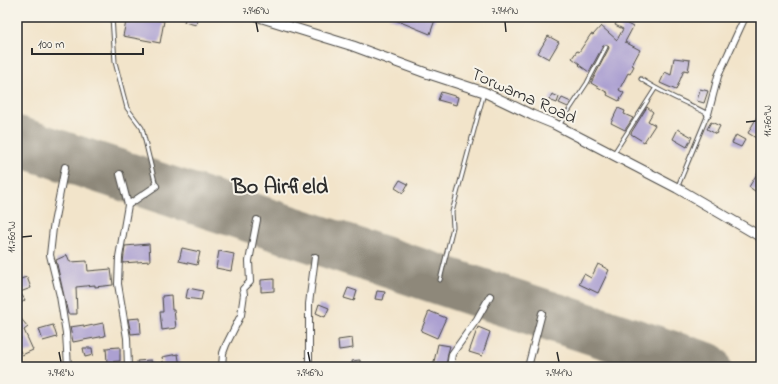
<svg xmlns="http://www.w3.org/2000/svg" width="778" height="384" font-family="'Indie Flower',sans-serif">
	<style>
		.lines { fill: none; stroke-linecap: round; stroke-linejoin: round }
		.runway { stroke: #8e887a; stroke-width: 50 }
		.building { fill: #aca0d1 }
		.lane-casing { stroke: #494743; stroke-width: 5 }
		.street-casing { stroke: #494743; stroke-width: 8 }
		.secondary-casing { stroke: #494743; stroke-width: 11 }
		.lane { stroke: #fff; stroke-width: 3 }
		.street { stroke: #fff; stroke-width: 6 }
		.secondary { stroke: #fff; stroke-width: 9 }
		.ticks { fill: none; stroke: #2b2b2b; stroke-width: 1.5 }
		.labels { text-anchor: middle; stroke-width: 4; stroke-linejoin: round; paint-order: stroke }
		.street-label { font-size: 18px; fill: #2b2b2b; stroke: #f7f3e8 }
		.district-label { font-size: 22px; font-weight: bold; fill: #2b2b2b; stroke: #f7f3e8 }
		.neatline { fill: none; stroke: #2b2b2b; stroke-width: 1.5 }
		.ticks-label { font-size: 10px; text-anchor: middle; fill: #2b2b2b }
	</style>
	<rect width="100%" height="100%" fill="#f7f3e8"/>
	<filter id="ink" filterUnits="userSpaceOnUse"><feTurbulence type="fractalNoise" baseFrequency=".025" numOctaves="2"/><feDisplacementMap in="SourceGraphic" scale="8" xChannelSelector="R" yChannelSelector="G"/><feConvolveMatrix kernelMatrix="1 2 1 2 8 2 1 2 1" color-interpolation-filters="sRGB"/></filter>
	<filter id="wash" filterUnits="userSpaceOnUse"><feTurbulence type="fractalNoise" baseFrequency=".012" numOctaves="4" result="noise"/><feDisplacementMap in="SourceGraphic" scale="16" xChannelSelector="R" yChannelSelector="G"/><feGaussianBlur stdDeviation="0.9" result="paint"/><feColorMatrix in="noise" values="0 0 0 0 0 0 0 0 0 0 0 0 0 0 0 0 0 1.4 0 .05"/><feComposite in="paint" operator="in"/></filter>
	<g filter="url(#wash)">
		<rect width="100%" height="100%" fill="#f2e4ca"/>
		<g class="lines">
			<polyline class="runway" points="17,141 706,367"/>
		</g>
		<g id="blocks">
			<g class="building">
				<polygon points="127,17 139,17 164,21 160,43 123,36"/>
				<polygon points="186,17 198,17 196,25 184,22"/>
				<polygon points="388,17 436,17 430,34"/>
				<polygon points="618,19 633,27 625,42 640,50 632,65 634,66 630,74 628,73 619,90 624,93 619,101 607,95 608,93 591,83 609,48 608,45 603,46 589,72 579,65 580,64 572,58 577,51 579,52 591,34 593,35 601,26 617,40 623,29 615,25"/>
				<polygon points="548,36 559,42 549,59 538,53"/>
				<polygon points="674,58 690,60 688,71 684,70 676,90 660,83 665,72 671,75"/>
				<polygon points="700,89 708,91 704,103 697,101"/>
				<polygon points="441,92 458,97 456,105 438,100"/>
				<polygon points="552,94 559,97 557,103 549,100"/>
				<polygon points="562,98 571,102 568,107 559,103"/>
				<polygon points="647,107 653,112 648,121 655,125 644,142 631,134 631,133"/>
				<polygon points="618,108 625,111 624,114 633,118 625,130 611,123"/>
				<polygon points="761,110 761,141 748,133"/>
				<polygon points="711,122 720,126 716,134 707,129"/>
				<polygon points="678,129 692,137 687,147 673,139"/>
				<polygon points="736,135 745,140 741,147 732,143"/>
				<polygon points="761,167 761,195 749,187"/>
				<polygon points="400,180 408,184 403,193 395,188"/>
				<polygon points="149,244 150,261 123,263 125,246"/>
				<polygon points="182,248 200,252 197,265 179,261"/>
				<polygon points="219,251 234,254 231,271 216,268"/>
				<polygon points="67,255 70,262 87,261 88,271 111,269 113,285 95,287 95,285 76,287 77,314 68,314 56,260"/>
				<polygon points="598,264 609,270 598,293 579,284 584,274 591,278"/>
				<polygon points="27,277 31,288 20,292 25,300 20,304 17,300 17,280"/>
				<polygon points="274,279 274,291 261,292 261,280"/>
				<polygon points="188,288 203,291 201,300 186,298"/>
				<polygon points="348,288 357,291 354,301 344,298"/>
				<polygon points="377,291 385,292 383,300 375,299"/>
				<polygon points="171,295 172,310 174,310 176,328 162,330 160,312 163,312 162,296"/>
				<polygon points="319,304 329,308 325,317 316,313"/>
				<polygon points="429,311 446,318 437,338 421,331"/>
				<polygon points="17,314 28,327 24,330 33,350 22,355 17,344 17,340 21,339 17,334"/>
				<polygon points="140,318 141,333 131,334 128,319"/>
				<polygon points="103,323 105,336 73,342 70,327 84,325 84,327"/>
				<polygon points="53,325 57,337 43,341 39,329"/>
				<polygon points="478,327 490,332 482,356 469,352"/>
				<polygon points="352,338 353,348 339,350 338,340"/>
				<polygon points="438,344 450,346 448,353 446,367 433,366"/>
				<polygon points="120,347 120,361 107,362 106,348"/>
				<polygon points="83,348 92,348 93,355 85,357"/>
				<polygon points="178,354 180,367 164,367 162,357"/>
				<polygon points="151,360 152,367 138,367 137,361"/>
				<polygon points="360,360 360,367 353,367 352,361"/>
			</g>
		</g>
	</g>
	<g filter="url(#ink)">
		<use href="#blocks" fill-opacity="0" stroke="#494743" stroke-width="1"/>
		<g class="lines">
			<g class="lane-casing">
				<g id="lane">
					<polyline points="112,17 115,62 123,93 127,108 142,128 156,186"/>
					<path d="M641 79C661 93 686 102 708 114L678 186"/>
					<polyline points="560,124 587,83 606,47"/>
					<polyline points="614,153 655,89"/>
					<polyline points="440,280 453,227 452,212 484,93"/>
				</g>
			</g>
			<g class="street-casing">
				<g id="street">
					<polyline points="708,114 718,76 745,17"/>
					<polyline points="65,167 53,228 50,255 60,296 66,333 68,367"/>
					<polyline points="120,174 128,205 156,186"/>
					<polyline points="128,205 119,257 118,284 127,338 128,367"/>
					<polyline points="222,367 223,353 226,345 241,315 244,294 243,289 250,282 249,261 257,220"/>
					<polyline points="309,367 309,304 315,257"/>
					<polyline points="450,367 452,354 477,319 490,296"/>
					<polyline points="528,367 542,313"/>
				</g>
			</g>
			<g class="secondary-casing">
				<polyline id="secondary" points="259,17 353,46 426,73 484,92 532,115 554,124 677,188 761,237"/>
			</g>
			<use href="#lane" class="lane"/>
			<use href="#street" class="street"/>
			<use href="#secondary" class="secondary"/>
		</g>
	</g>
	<path class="ticks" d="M256 22 258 32M505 22 506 32M746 122 756 121M22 237 32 236M59 352 61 362M308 352 310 362M557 352 559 362"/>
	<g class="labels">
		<g class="street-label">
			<text transform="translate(524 95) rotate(24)" y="6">Torwama Road</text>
		</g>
		<g class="district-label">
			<text x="280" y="193">Bo Airfield</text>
		</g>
	</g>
	<rect width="778" height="384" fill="none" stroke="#f7f3e8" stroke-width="44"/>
	<path d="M32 48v6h111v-6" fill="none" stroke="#2b2b2b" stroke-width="2"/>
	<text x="38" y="48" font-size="12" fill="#2b2b2b" stroke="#f7f3e8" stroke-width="3" paint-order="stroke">100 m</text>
	<rect x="22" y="22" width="734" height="340" class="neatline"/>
	<g class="ticks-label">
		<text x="256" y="14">7.946°N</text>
		<text x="505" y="14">7.944°N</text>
		<text transform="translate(767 121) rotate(-90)" y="4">11.760°W</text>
		<text transform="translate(11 237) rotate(-90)" y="4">11.760°W</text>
		<text x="61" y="376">7.948°N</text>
		<text x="310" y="376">7.946°N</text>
		<text x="559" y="376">7.944°N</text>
	</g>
</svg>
